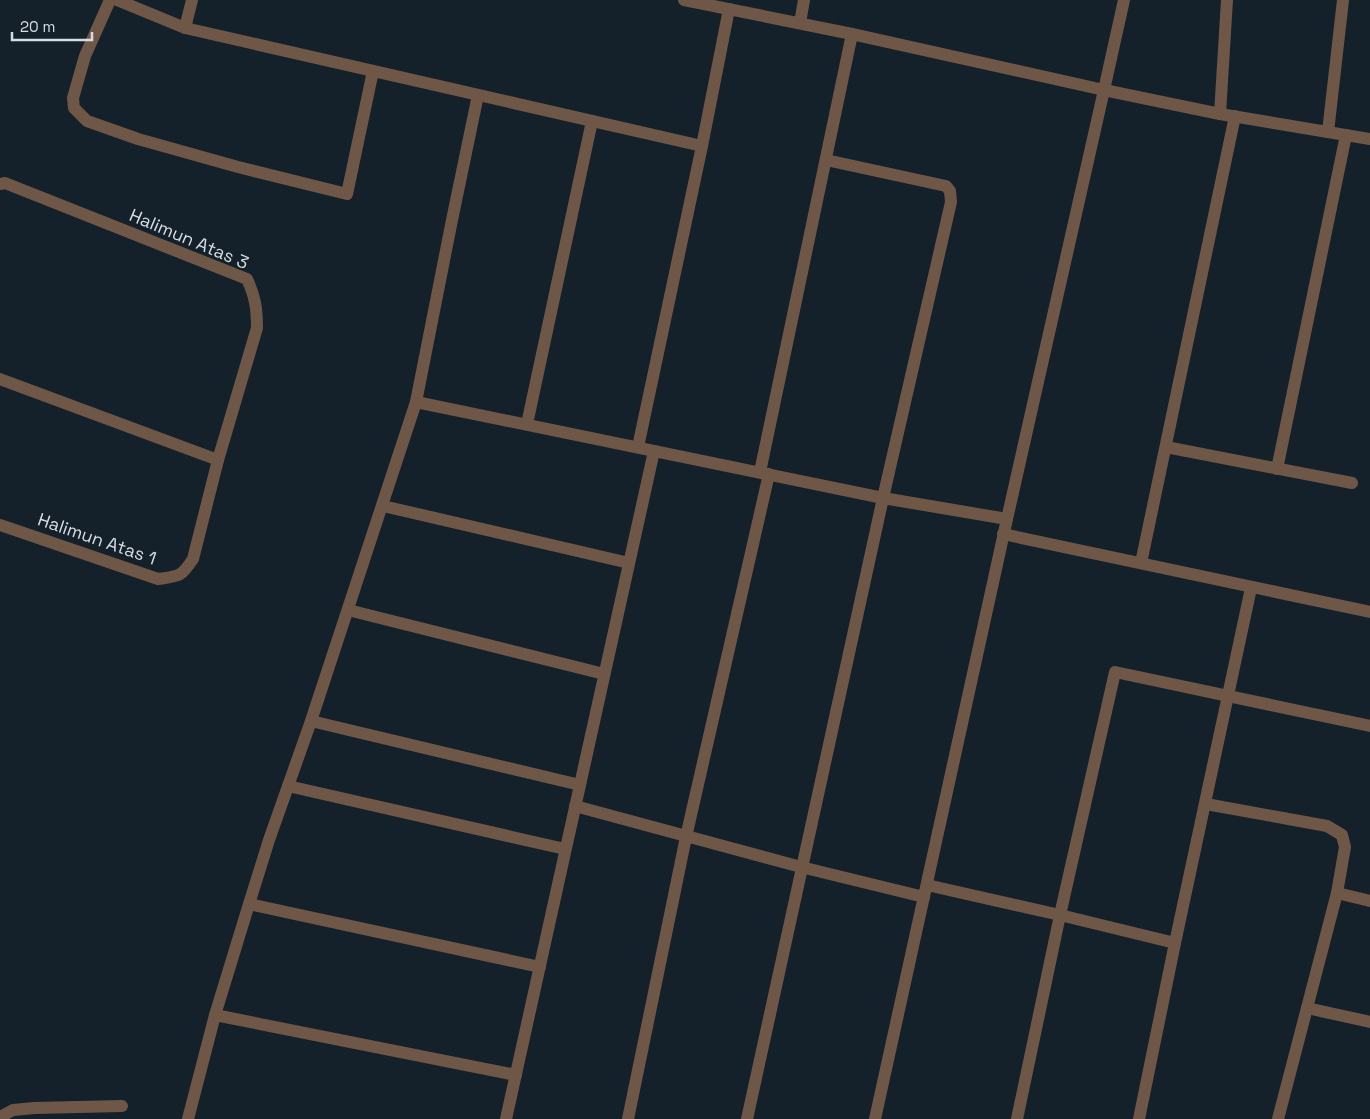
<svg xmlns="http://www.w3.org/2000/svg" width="1370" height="1119" font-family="'Space Grotesk',sans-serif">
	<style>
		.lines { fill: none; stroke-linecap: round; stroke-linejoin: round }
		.minor { stroke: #6f5748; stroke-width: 12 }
		.labels { text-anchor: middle; stroke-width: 4; stroke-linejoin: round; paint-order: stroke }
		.street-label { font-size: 18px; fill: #d5dde3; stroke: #15212a }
	</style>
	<rect width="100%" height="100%" fill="#15212a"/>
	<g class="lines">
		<g class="minor">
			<polyline points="110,0 85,56 73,98 74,108 87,121 138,139 238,167 347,194 373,71"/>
			<polyline points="117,0 185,28 702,146"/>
			<polyline points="684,0 852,34 1104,90 1007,519 875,1119"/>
			<polyline points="1124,0 1104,90 1220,114 1370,139"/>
			<polyline points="800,23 804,0"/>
			<polyline points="185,28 192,0"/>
			<polyline points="478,95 452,220 416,402 311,721 580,785"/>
			<polyline points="1220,114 1227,0"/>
			<polyline points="1328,132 1343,0"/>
			<path d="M0 184 5 183 247 279C255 296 257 308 257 328L218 460 193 559C181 577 180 576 158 579L0 525"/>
			<polyline points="0,379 218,460"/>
			<polyline points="416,402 883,498 1007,519"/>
			<polyline points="527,424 592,121"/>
			<polyline points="638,447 702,146 729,9"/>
			<polyline points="1166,447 1352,483"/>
			<polyline points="1277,469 1346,135"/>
			<polyline points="760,472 852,34"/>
			<polyline points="383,506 629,563"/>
			<polyline points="1003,534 1370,612"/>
			<polyline points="1141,563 1235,116"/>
			<polyline points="348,610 604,674"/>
			<polyline points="288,786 565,849"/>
			<polyline points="1206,804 1327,826 1342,835 1345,847 1337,893 1278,1119"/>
			<polyline points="575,806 801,867 924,897"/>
			<polyline points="927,885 1060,915 1175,943"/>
			<polyline points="1337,893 1370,901"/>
			<polyline points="249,904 269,840 311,721"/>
			<polyline points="1307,1008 1370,1022"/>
			<polyline points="215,1015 516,1075"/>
			<polyline points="0,1117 13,1110 34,1108 122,1106"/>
			<polyline points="188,1119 215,1015 249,904 540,967"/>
			<polyline points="506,1119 654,451"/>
			<polyline points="628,1119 686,837 769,474"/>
			<polyline points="747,1119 883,498 951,202 950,191 946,186 826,160"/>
			<polyline points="1017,1119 1060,915 1115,672 1370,726"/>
			<polyline points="1139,1119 1175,943 1251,588"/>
		</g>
	</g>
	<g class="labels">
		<g class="street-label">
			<text transform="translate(189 239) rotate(23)" y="6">Halimun Atas 3</text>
			<text transform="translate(97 539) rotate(19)" y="6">Halimun Atas 1</text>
		</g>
	</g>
	<path d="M12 32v8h80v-8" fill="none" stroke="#d5dde3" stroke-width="2.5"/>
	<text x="20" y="32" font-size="15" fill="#d5dde3" stroke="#15212a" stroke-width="4" paint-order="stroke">20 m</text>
</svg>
